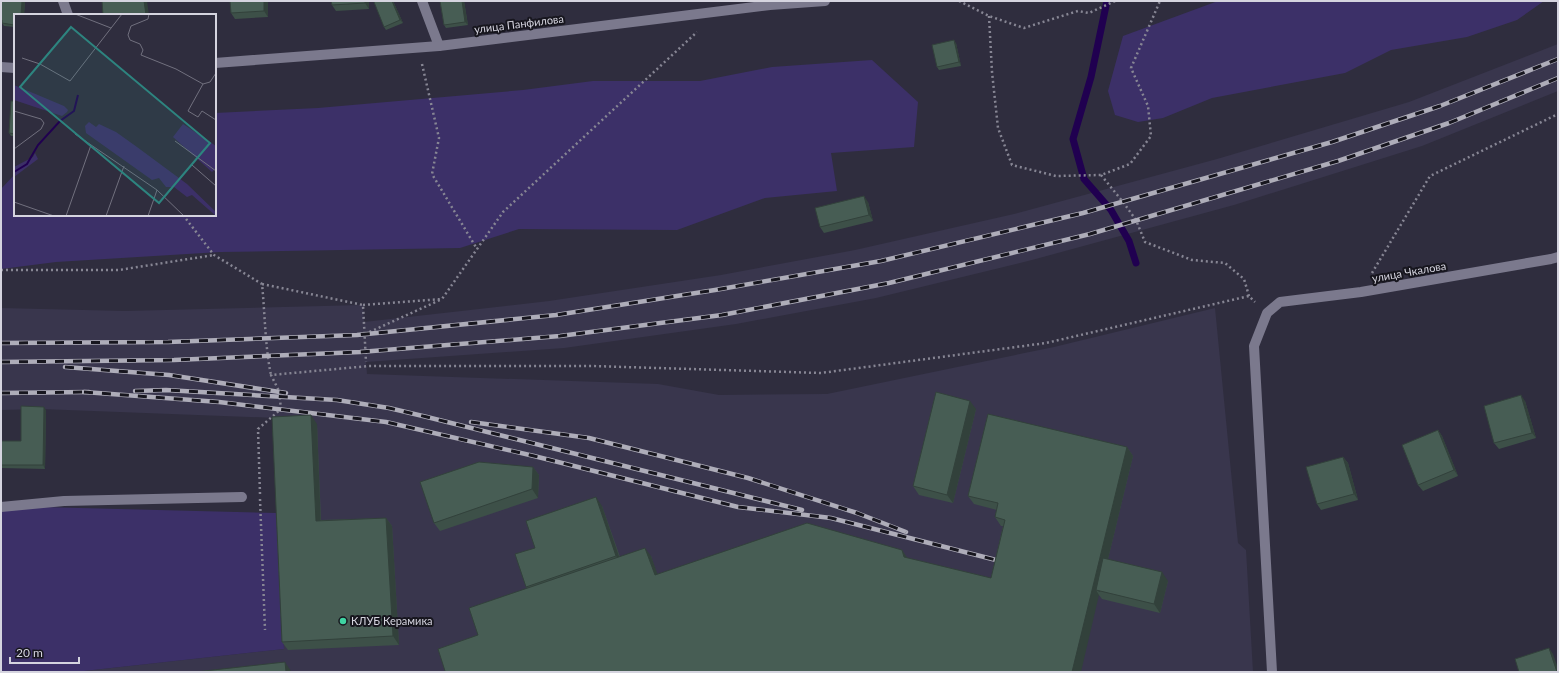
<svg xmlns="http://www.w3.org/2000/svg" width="1559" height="673" font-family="Lato,sans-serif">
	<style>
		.built { fill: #39364d }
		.green { fill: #3c3068 }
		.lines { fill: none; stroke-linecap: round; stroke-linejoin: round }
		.stream { stroke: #200050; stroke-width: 7 }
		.path { stroke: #878694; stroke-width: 2.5; stroke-dasharray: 2 3; stroke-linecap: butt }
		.lane { stroke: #7b798d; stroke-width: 10 }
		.street { stroke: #7b798d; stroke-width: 10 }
		.rail-casing { stroke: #aeadb9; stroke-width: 4.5 }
		.rail { stroke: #17161e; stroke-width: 3; stroke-dasharray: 9; stroke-linecap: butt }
		.wall { fill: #3d5048 }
		.shaded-wall { fill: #32413b }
		.building { fill: #475d54; stroke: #32413b }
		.poi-dot { fill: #3fd4a2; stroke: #17161e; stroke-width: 1.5 }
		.labels { text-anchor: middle; stroke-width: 4; stroke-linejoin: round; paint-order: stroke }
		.street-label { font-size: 11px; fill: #d5d4df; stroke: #17161e }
		.poi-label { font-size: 11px; fill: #d5d4df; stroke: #17161e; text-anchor: start }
		.inset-river { fill: none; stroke: #200050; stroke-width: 2 }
		.inset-road { fill: none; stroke: #71707e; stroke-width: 1 }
		.view { fill: #2d847f; fill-opacity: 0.15; stroke: #2d847f; stroke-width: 2 }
		.inset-edge { fill: none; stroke: #d5d4df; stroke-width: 2 }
	</style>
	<rect width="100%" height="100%" fill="#2f2d3e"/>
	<polygon class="built" points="1558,44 1558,91 1422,146 1234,205 1032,260 876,298 736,324 564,348 366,362 367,374 658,384 719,395 827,394 1054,347 1215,308 1238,543 1246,550 1253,672 75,672 284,649 276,513 277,418 41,409 1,410 1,308 125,311 363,305 364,322 549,301 721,275 855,250 1014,214 1217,159 1409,102"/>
	<g class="green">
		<polygon points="1218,1 1544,1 1517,20 1467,37 1391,50 1345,73 1212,98 1163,118 1138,122 1115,115 1108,91 1123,36"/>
		<polygon points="872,60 918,102 914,147 831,153 837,191 765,198 677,230 519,229 460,248 220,252 56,262 1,269 1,189 15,174 15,215 215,215 215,113 318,108 523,90 593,81 700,81 772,67"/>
		<polygon points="1,506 276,513 284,649 75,672 1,672"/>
	</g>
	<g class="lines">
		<polyline class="stream" points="1107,1 1091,77 1073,139 1084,179 1111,210 1129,241 1136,263"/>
		<g class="path">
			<polyline points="959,1 989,16 1024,28 1078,11 1089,13 1115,1"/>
			<polyline points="989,16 992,72 998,128 1012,165 1056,176 1101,175 1130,164 1151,136 1148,106 1131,68 1160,1"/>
			<polyline points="422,64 439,138 432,174 477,249"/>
			<polyline points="1101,175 1123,202 1136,220 1145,242 1192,260 1225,263 1244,279 1249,296"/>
			<path d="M183 215 214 255 262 284C265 314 265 347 271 375"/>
			<polyline points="1,270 119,270 214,255"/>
			<polyline points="1372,273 1430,176 1558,114"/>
			<polyline points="262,284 363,305 366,362"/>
			<polyline points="363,305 442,299 503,212 697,32"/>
			<polyline points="365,334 440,300"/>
			<polyline points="260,494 258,429 281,409 279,391 271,375 369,366 592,366 821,373 1046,343 1249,296 1255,302"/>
			<polyline points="260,499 265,630"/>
		</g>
		<polyline class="lane" points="1,507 64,501 242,497"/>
		<g class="street">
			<polyline points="63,1 68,15"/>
			<polyline points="422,1 439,46"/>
			<polyline points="215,63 439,46 770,5 825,1"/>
			<polyline points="1,67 15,68"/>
			<polyline points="1272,672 1254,346 1267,313 1280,302 1361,292 1551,259 1558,257"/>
		</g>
		<g class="rail-casing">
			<g id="rail">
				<polyline points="1,343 168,342 357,335 556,315 715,290 881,261 1083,213 1332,142 1440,106 1558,59"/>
				<polyline points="1,362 174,360 360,352 560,336 722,315 889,283 1090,234 1338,161 1449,123 1558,78"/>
				<polyline points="65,367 169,375 286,393"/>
				<polyline points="135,391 166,390 337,400 389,408 427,417 802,510"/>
				<polyline points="84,392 219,402 386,422 534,456 738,507 831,518 996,560"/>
				<polyline points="1,393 89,392"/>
				<polyline points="471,422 589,438 748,478 857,513 906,532"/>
			</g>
		</g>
		<use href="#rail" class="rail"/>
	</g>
	<g class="wall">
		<polygon points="1,1 25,1 24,15 15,15 15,27 4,26 2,23 1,23"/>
		<polygon points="268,1 268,17 235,19 231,13"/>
		<polygon points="369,1 369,9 336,11 332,5"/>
		<polygon points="375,1 393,1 403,23 386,30 384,27"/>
		<polygon points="440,1 464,1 468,25 446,28 444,25"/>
		<polygon points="956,43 961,66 939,70 937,67"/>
		<polygon points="15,101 15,136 11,136 9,133"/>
		<polygon points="868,202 873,221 824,233 820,227"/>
		<polygon points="1525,401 1536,438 1499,449 1494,443"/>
		<polygon points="976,409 953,503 919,495 913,486"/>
		<polygon points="46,410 45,469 1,468 1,441 21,441"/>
		<polygon points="317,424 321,520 386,518 392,526 399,645 288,650 282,642"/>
		<polygon points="1438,430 1442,436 1458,476 1423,491 1418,485"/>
		<polygon points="1127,447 1133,456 1108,559 1168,581 1160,613 1102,599 1099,595 445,671 478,635 527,588 526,587 535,548 602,506 620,557 651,556 657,574 902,550 907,558 991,578 1003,526 1001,526 995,517 997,510 974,504 968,496"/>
		<polygon points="1343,457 1348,463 1358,500 1321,510 1317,504"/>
		<polygon points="533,467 539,475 538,498 440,531 434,523"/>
	</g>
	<g class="shaded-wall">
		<polygon points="22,1 25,1 24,15 21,15"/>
		<polygon points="144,1 147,1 149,15 146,15"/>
		<polygon points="264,1 268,1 268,17 264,11"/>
		<polygon points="365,1 369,1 369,9 365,3"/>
		<polygon points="392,1 393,1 403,23 400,20"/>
		<polygon points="462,1 464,1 468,25 465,22"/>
		<polygon points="954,40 956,43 961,66 959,62"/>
		<polygon points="864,196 868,202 873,221 869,215"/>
		<polygon points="1521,395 1525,401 1536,438 1532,433"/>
		<polygon points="970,401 976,409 953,503 947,495"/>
		<polygon points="44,407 46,410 45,469 43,465"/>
		<polygon points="311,415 317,424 321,529 316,521"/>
		<polygon points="1438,430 1442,436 1458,476 1454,470"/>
		<polygon points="1127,447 1133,456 1100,592 1096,590 1099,595 1081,672 1072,672"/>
		<polygon points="1343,457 1348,463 1358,500 1354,494"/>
		<polygon points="533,467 539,475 538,498 532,489"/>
		<polygon points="596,497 602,506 622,565 616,556"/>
		<polygon points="386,518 392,526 399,645 393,636"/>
		<polygon points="645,548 651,556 661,584 655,575"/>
		<polygon points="902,550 908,559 904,557"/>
		<polygon points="1162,572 1168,581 1160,613 1154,604"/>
		<polygon points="1549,648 1553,654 1558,668 1558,672 1557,672"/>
		<polygon points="285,662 291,671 291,672 286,672"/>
	</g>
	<g class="building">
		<polygon points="1,1 22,1 21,15 15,15 15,21 14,21 14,25 2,23 2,20 1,20"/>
		<polygon points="102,1 144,1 146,15 103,15"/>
		<polygon points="230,1 264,1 264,11 231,13"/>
		<polygon points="331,1 365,1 365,3 332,5"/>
		<polygon points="375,1 392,1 400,20 384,27 374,2"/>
		<polygon points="440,1 462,1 465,22 444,25"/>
		<polygon points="954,40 959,62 937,67 932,45"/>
		<polygon points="11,101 15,101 15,134 9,133"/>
		<polygon points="864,196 869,215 820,227 815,208"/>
		<polygon points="936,392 970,401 947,495 913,486"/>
		<polygon points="1521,395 1532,433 1494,443 1484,406"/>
		<polygon points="21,406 44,407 43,465 1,465 1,441 21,441"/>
		<polygon points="988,414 1127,447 1072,672 443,672 445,671 438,649 478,635 469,608 645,548 655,575 807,523 902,550 904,557 991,578 1005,520 995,517 998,503 968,496"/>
		<polygon points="311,415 316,521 386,518 393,636 282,642 272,417"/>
		<polygon points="1438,430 1454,470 1418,485 1402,445"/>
		<polygon points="1343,457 1354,494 1317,504 1306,467"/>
		<polygon points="479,462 533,467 532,489 434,523 420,482"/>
		<polygon points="596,497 616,556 526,587 515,554 535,548 526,521"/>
		<polygon points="1103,558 1162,572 1154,604 1096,590"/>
		<polygon points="1549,648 1557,672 1519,672 1515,659"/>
		<polygon points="285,662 286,672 195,672"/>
	</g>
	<circle class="poi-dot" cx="343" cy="621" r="4"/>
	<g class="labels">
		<g class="street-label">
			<text transform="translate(519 24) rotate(-7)" y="4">улица Панфилова</text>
			<text transform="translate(1409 272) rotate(-10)" y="4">улица Чкалова</text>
		</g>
		<g class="poi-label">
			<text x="351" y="625">КЛУБ Керамика</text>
		</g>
	</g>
	<g transform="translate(14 14)">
		<rect width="202" height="202" fill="#2f2d3e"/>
		<path d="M0 71 50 92 54 96 53 98 48 102 0 86ZM75 108 82 113 85 110 102 118 123 133 173 170 202 198V202L178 181 173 183 160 173H152L145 164 138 166 72 119 71 112ZM169 110 202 132V154L198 158 159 123ZM21 139 24 145 0 163V153L19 143Z" fill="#3c3068"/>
		<path class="inset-river" d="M0 158 13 150 24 131 46 107 60 97 64 81"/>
		<path class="inset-road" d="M61 0 97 14M135 0 134 5 117 12 114 21 116 26 126 30 129 36 127 41 162 55 189 70 174 97 184 103 188 97 202 106M8 44 26 50 56 67 108 0M189 70 196 68 202 59M0 97 27 105 30 109 27 115 0 135M61 120 143 176 170 202M161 127 202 157M178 151 202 172M0 188 40 202M52 202 77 131M92 202 110 152M134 202 143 176"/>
		<path class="view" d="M57 13 196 129 145 189 6 73Z"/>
		<rect width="202" height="202" class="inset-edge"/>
	</g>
	<rect width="1559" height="673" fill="none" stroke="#d5d4df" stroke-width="4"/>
	<path d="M10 657v6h69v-6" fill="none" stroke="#d5d4df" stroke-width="2"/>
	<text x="16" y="657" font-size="12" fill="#d5d4df" stroke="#17161e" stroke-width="3" paint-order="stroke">20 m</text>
</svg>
